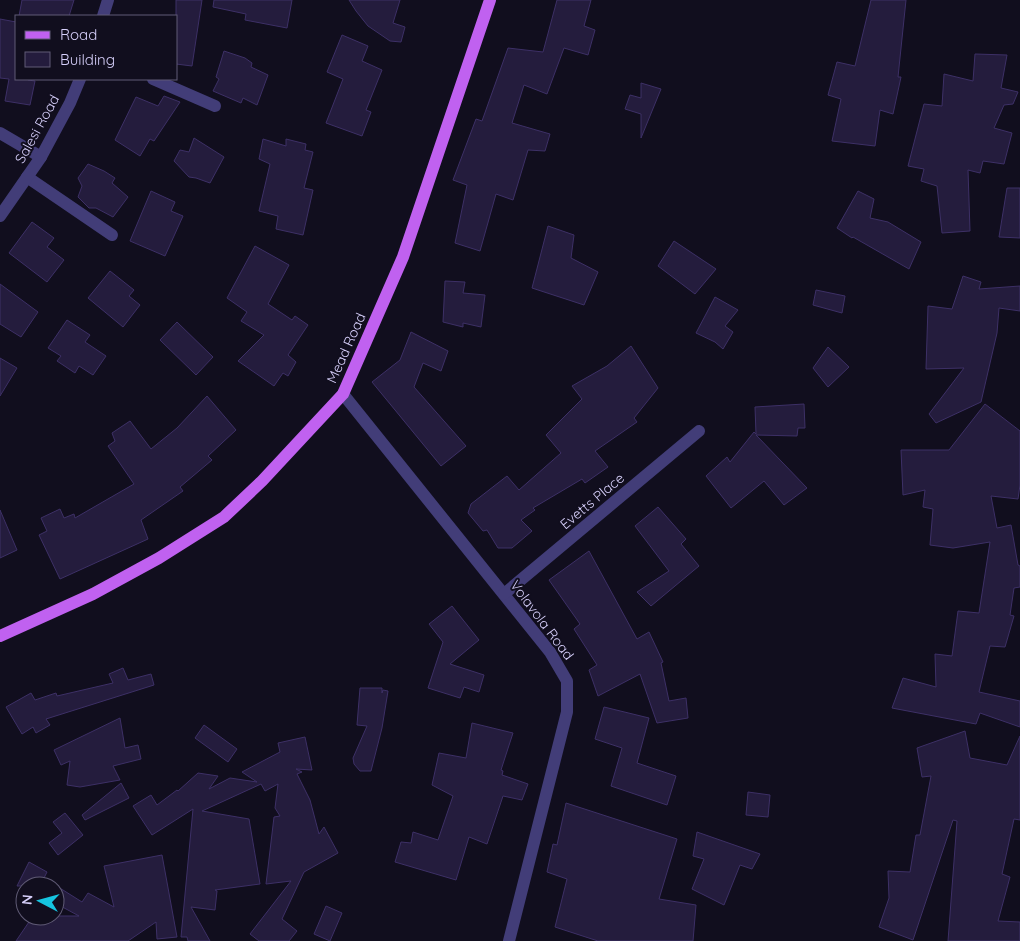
<svg xmlns="http://www.w3.org/2000/svg" width="1020" height="941" font-family="Quicksand,sans-serif">
	<style>
		.building { fill: #241c3d; stroke: #3d3066 }
		.lines { fill: none; stroke-linecap: round; stroke-linejoin: round }
		.street { stroke: #423d78; stroke-width: 12 }
		.primary { stroke: #c061f0; stroke-width: 12 }
		.labels { text-anchor: middle; stroke-width: 4; stroke-linejoin: round; paint-order: stroke }
		.street-label { font-size: 14px; fill: #d6cffa; stroke: #110e1e }
	</style>
	<rect width="100%" height="100%" fill="#110e1e"/>
	<g class="building">
		<polygon points="22,0 74,0 69,16 19,16"/>
		<polygon points="176,0 202,0 192,66 176,64"/>
		<polygon points="214,0 292,0 287,28 245,20 246,14 213,7"/>
		<polygon points="349,0 400,0 393,23 405,27 401,42 390,41 368,26 356,11"/>
		<polygon points="557,0 591,0 584,26 595,30 588,55 564,48 547,94 524,85 512,123 550,134 545,151 528,150 513,200 496,194 480,251 455,243 467,185 453,180 476,119 482,121 508,48 543,52"/>
		<polygon points="871,0 906,0 898,77 901,77 893,114 880,110 875,146 832,141 841,99 828,95 837,62 855,66"/>
		<polygon points="0,19 16,22 16,79 29,79 28,80 35,81 30,105 5,101 9,79 0,78"/>
		<polygon points="342,35 368,46 362,61 382,70 366,110 371,112 362,136 326,123 343,79 327,72"/>
		<polygon points="224,51 245,58 252,63 251,67 268,75 257,105 243,98 241,103 213,91 219,79 216,77"/>
		<polygon points="975,54 1007,55 1001,88 1018,92 1013,104 1004,105 994,128 1012,133 1004,164 983,161 980,173 968,170 970,231 942,233 937,186 921,181 924,169 908,166 924,104 942,106 944,74 973,81"/>
		<polygon points="641,83 661,89 641,138 641,114 625,109 630,95 641,98"/>
		<polygon points="164,96 180,102 154,141 150,139 140,156 115,140 136,97 158,106"/>
		<polygon points="194,138 224,157 210,183 196,178 189,177 174,161 180,150 189,152"/>
		<polygon points="263,139 286,146 286,139 306,144 305,150 313,152 304,188 313,190 303,235 276,229 278,216 259,211 270,164 259,159"/>
		<polygon points="88,164 104,171 115,178 112,183 128,197 113,217 96,208 89,208 78,197 82,186 78,178"/>
		<polygon points="1007,188 1020,188 1020,238 999,237"/>
		<polygon points="151,191 175,202 171,211 183,216 165,256 130,241"/>
		<polygon points="858,191 874,199 870,218 888,222 921,242 909,269 853,237 852,238 837,228"/>
		<polygon points="32,222 54,238 47,247 64,260 47,282 9,253"/>
		<polygon points="548,226 574,235 571,258 598,272 584,305 532,288"/>
		<polygon points="674,241 716,269 695,294 658,266"/>
		<polygon points="255,246 289,265 268,304 292,320 295,316 308,325 288,355 296,362 288,376 283,373 274,386 238,361 264,335 241,321 247,312 227,298"/>
		<polygon points="110,271 134,290 129,296 140,305 123,327 88,298"/>
		<polygon points="963,276 981,282 979,289 1020,286 1020,311 999,308 997,333 981,402 936,423 929,414 964,368 926,369 928,306 952,309"/>
		<polygon points="445,281 465,282 463,293 485,295 481,327 463,323 463,327 443,322"/>
		<polygon points="0,284 38,312 21,337 0,324"/>
		<polygon points="816,290 845,296 842,313 813,305"/>
		<polygon points="715,297 738,310 725,326 733,332 723,349 715,342 696,333"/>
		<polygon points="67,320 90,335 85,342 106,356 93,375 79,366 75,373 57,361 61,356 48,348"/>
		<polygon points="177,322 213,357 196,375 160,340"/>
		<polygon points="411,332 448,351 441,371 423,363 414,387 466,446 441,466 372,382 400,360"/>
		<polygon points="631,346 658,388 634,418 637,422 595,451 608,467 585,483 582,479 533,508 535,510 521,520 532,531 512,548 498,548 487,530 483,531 468,513 471,504 507,476 519,490 561,453 546,435 582,399 572,386 607,366"/>
		<polygon points="828,347 849,367 828,387 813,368"/>
		<polygon points="0,358 17,368 0,396"/>
		<polygon points="207,396 236,430 208,456 212,460 180,487 183,491 141,520 148,539 60,579 39,535 47,531 41,518 60,509 64,518 74,514 75,518 134,484 108,446 115,441 112,433 130,421 151,449 177,428"/>
		<polygon points="804,404 805,428 798,428 797,436 756,435 807,488 784,505 764,481 731,508 706,476 727,457 730,462 754,432 756,434 755,407"/>
		<polygon points="985,404 1020,431 1020,485 1018,499 991,496 997,528 1011,525 1018,565 1020,566 1020,587 1014,588 1010,615 1014,616 1005,647 990,646 979,692 1020,701 1020,727 980,713 976,724 892,708 903,678 936,687 935,654 952,656 958,611 979,613 990,542 953,548 930,545 933,509 923,507 925,490 903,495 901,450 949,450"/>
		<polygon points="658,507 686,539 681,544 699,566 651,606 637,592 669,571 635,526"/>
		<polygon points="0,510 17,550 0,558"/>
		<polygon points="589,551 637,639 649,632 663,662 661,663 669,701 686,698 688,718 657,723 640,674 598,696 589,670 597,665 574,629 580,624 549,580"/>
		<polygon points="452,606 479,640 450,664 484,675 479,692 464,687 460,698 428,688 443,642 429,624"/>
		<polygon points="123,668 128,680 151,674 154,685 46,719 50,725 36,733 33,727 22,734 6,707 31,693 35,700 56,693 57,696 113,683 109,674"/>
		<polygon points="360,688 382,688 382,693 383,690 388,691 382,728 371,771 360,771 354,764 353,758 367,726 357,725"/>
		<polygon points="604,707 649,718 637,763 676,776 667,805 611,786 622,748 595,739"/>
		<polygon points="120,718 125,748 138,745 141,759 113,766 120,780 80,787 67,785 70,761 61,765 54,750"/>
		<polygon points="472,723 513,733 501,770 503,771 502,775 528,784 522,800 503,796 487,844 469,837 456,880 395,862 401,842 411,843 413,832 438,840 453,796 432,785 439,753 466,758"/>
		<polygon points="204,725 237,749 228,762 195,738"/>
		<polygon points="965,731 970,758 1007,765 1020,736 1020,820 1014,819 1002,874 1010,877 998,921 1020,922 1020,941 948,941 957,821 953,820 913,940 879,927 889,898 888,871 910,872 916,835 920,835 931,776 922,777 917,748"/>
		<polygon points="305,737 312,770 296,769 302,772 297,774 310,800 319,834 324,827 338,853 304,872 282,919 297,931 289,941 259,941 250,934 291,881 266,884 274,817 280,816 275,808 278,784 265,791 261,784 202,811 249,819 260,884 215,890 217,891 215,910 191,907 210,941 188,941 187,937 181,937 193,809 152,835 133,806 151,795 157,805 177,790 178,791 198,773 218,776 209,789 230,778 257,782 242,772 280,752 278,743"/>
		<polygon points="121,783 129,798 85,820 82,815"/>
		<polygon points="748,792 770,795 768,817 746,815"/>
		<polygon points="566,803 677,839 659,899 696,905 693,941 598,941 555,927 567,879 547,872 553,844 557,845"/>
		<polygon points="65,813 83,835 58,855 49,843 62,833 53,822"/>
		<polygon points="697,832 760,854 752,869 740,865 724,905 692,889 704,859 693,856"/>
		<polygon points="162,855 177,937 157,939 156,922 128,941 16,941 33,916 79,916 55,903 55,885 82,902 88,893 114,907 104,866"/>
		<polygon points="29,862 47,872 40,886 17,886"/>
		<polygon points="326,906 342,913 330,941 314,934"/>
	</g>
	<g class="lines">
		<g class="street">
			<polyline points="103,16 108,0"/>
			<polyline points="153,79 215,106"/>
			<polyline points="0,133 41,157"/>
			<polyline points="27,177 112,235"/>
			<polyline points="0,216 41,157 70,103 80,79"/>
			<polyline points="343,394 550,652 567,681 567,712 509,941"/>
			<polyline points="504,594 699,431"/>
		</g>
		<polyline class="primary" points="0,636 93,594 159,558 224,517 262,481 343,394 403,257 490,0"/>
	</g>
	<g class="labels">
		<g class="street-label">
			<text transform="translate(37 129) rotate(-61)" y="5">Salesi Road</text>
			<text transform="translate(346 348) rotate(-66)" y="5">Mead Road</text>
			<text transform="translate(592 501) rotate(-40)" y="5">Evetts Place</text>
			<text transform="translate(542 620) rotate(53)" y="5">Volavola Road</text>
		</g>
	</g>
	<rect x="15" y="15" width="162" height="65" fill="#110e1e" stroke="#605b76"/>
	<rect x="25" y="31" width="25" height="8" fill="#c061f0" stroke="#605b76"/>
	<text x="60" y="40" font-size="15" fill="#d6cffa">Road</text>
	<rect x="25" y="52" width="25" height="15" fill="#241c3d" stroke="#605b76"/>
	<text x="60" y="65" font-size="15" fill="#d6cffa">Building</text>
	<g transform="translate(40 901) rotate(276)"><circle r="24" fill="#110e1e" stroke="#605b76"/>
	<path d="M0-4L9 19L0 12L-9 19Z" fill="#16c4e0"/>
	<text y="-8" font-size="14" font-weight="bold" text-anchor="middle" fill="#d6cffa">N</text>
	</g>
</svg>
